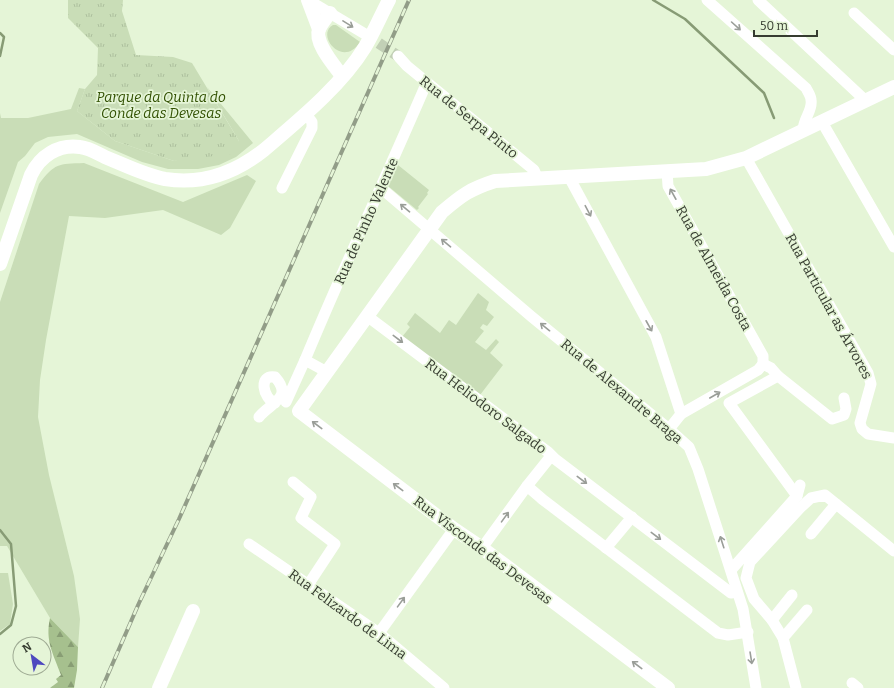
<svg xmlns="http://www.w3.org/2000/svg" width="894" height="688" font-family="Bitter,serif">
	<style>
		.grass { fill: #c9ddb7 }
		.forest { fill: url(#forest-firs) }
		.park { fill: url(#park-tufts) }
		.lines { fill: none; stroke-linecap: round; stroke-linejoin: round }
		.stream { stroke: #879b75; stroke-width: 2.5 }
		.minor-tunnel { stroke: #c2d0b6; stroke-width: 11; stroke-dasharray: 11 5.5; stroke-linecap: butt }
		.minor { stroke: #fff; stroke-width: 11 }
		.major { stroke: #fff; stroke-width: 14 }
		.rail-casing { stroke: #929d88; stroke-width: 4 }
		.rail { stroke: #e5f5d7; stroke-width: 2.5; stroke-dasharray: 8; stroke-linecap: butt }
		.oneway { stroke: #9a9e98 }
		.labels { text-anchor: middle; stroke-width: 3.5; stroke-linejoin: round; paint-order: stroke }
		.park-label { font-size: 14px; font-style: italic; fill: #325103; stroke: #e5f5d7 }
		.street-label { font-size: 14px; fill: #363c30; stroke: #e5f5d7 }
	</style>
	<defs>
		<pattern id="forest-firs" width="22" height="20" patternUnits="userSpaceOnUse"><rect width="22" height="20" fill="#a6c08e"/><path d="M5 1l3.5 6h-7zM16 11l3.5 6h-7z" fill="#889d74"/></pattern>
		<pattern id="park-tufts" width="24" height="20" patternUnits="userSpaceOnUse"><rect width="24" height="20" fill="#c9ddb7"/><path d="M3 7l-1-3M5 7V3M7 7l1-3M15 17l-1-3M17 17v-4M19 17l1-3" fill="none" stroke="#adbf9e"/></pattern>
	</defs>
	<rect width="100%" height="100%" fill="#e5f5d7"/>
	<g class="grass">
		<path d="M333 25H336L360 42C343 69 315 35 333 25Z"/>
		<polygon points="207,87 253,143 236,157 219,165 198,169 168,169 142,162 77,134 48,137 35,143 25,156 18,162 0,213 0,113 1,118 28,118 71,109 79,88 85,89 77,111 115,141 174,161 239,141"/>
		<path d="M84 163 183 202 247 175 256 181 230 228 221 235 163 210 105 218 69 216 46 340 40 380 38 417 49 475 74 576 80 619 78 647 50 618 7 546H0V302L39 184C55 163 58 164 84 163Z"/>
		<polygon points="398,165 429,190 427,193 428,194 418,207 419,208 417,210 388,186"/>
		<polygon points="478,293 489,302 486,310 494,317 487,326 483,324 480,328 484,331 475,342 486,350 496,339 499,342 490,353 503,365 480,395 402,337 410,327 407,324 415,313 440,333 449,320 456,325"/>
		<polygon points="0,573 8,573 13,604 10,624 0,631"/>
	</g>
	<path class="forest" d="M50 618 78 647 77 670 74 688H50L58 682 56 679 61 675C53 653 45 641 50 618Z"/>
	<polygon class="park" points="68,0 123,0 122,11 136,55 173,57 192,63 239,141 231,154 174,161 115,141 77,111 85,89 97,75 98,48 68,18"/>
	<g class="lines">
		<g class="stream">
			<polyline points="653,0 685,19 764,93 774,118"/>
			<polyline points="0,33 4,37 0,56"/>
			<polyline points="0,530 11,544 16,606 11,625 0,634"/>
		</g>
		<polyline class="minor-tunnel" points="365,34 398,56"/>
		<g class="minor">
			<polyline points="308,0 365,34"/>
			<path d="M707 0 806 88C808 92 811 96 811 100 813 111 803 118 803 131"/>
			<polyline points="758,0 866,101"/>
			<polyline points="854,13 894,50"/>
			<polyline points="398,56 407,66 534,170 538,179"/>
			<polyline points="822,122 894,247"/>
			<polyline points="746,158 868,373 871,384 860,423 862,429 868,434 894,438"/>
			<polyline points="667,171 668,186 763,356 763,364"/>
			<polyline points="569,177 656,337 681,414"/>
			<polyline points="282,188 312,128 312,122 306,114"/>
			<polyline points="381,188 532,317 669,429 689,447 698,469 743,609 756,688"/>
			<polyline points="367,316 548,452 555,459 731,593 737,592"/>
			<path d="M305 360C344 266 387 175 427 82"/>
			<polyline points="763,364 771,368 778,376 832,419 844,415 846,409 844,398"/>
			<polyline points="778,376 729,403 797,496"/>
			<polyline points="286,402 305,360 327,372"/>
			<path d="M259 417C270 403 294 398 275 377 258 374 263 399 275 403"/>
			<polyline points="669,429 681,414 758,370 763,364"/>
			<polyline points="293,482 311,497 301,518 335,544 308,585"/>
			<polyline points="527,486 541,498"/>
			<polyline points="542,499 718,633 728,635 748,632"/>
			<polyline points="811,534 836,504"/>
			<polyline points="249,544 379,633 444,688"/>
			<polyline points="482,548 527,486 551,456"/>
			<polyline points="606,548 632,517"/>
			<polyline points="731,570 797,496 800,485"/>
			<polyline points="772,620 792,595"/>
			<polyline points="379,633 454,529"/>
			<polyline points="783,638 807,610"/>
			<polyline points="852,683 858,688"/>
			<polyline points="796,688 783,638 772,620 754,599 746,578 750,562 800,508 811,498 825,495 894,551"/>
		</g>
		<g class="major">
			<polyline points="308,0 319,29"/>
			<path d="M330 13C326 18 322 23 319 29 314 43 334 65 342 76"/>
			<path d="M0 264 31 175C40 156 58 144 80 147 89 148 97 153 105 157 125 165 144 175 165 179 202 185 235 173 264 150 299 120 341 86 365 47 374 32 381 15 389 0"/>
			<polyline points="159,688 193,611"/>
			<path d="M668 688 482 548 454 529 299 411 442 212C462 195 470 189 495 181L706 169 746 158 894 87"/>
		</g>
		<g class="rail-casing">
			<polyline id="rail" points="102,688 139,603 179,519 409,0"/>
		</g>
		<use href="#rail" class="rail"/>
	</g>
	<defs><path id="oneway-shaft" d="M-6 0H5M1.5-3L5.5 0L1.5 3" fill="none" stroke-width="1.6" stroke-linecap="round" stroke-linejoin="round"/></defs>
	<g class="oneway">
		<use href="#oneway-shaft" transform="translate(348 24) rotate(32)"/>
		<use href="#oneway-shaft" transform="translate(736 26) rotate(42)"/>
		<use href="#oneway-shaft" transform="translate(673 194) rotate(-119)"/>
		<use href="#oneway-shaft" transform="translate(405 208) rotate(-140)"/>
		<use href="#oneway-shaft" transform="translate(588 211) rotate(62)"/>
		<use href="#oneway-shaft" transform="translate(446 243) rotate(-140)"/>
		<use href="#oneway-shaft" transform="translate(649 326) rotate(61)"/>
		<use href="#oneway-shaft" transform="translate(545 327) rotate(-141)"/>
		<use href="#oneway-shaft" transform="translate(398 339) rotate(37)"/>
		<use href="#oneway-shaft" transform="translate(715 395) rotate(-30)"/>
		<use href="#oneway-shaft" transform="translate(317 425) rotate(-143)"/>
		<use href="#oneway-shaft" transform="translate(582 480) rotate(37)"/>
		<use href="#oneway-shaft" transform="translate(398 487) rotate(-143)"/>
		<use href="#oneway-shaft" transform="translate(505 517) rotate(-54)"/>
		<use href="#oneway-shaft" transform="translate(656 536) rotate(37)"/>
		<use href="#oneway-shaft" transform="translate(722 542) rotate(-108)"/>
		<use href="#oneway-shaft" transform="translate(401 602) rotate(-54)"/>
		<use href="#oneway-shaft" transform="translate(751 658) rotate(81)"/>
		<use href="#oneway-shaft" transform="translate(637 665) rotate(-143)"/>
	</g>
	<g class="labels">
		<g class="park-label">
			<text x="161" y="102">Parque da Quinta do<tspan x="161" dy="16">Conde das Devesas</tspan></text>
		</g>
		<g class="street-label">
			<text transform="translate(469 117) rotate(39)" y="5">Rua de Serpa Pinto</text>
			<text transform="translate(366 221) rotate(-66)" y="5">Rua de Pinho Valente</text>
			<text transform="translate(714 268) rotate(61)" y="5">Rua de Almeida Costa</text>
			<text transform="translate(829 306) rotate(61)" y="5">Rua Particular as Árvores</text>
			<text transform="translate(622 391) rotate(40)" y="5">Rua de Alexandre Braga</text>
			<text transform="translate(486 406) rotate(37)" y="5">Rua Heliodoro Salgado</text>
			<text transform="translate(483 550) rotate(37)" y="5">Rua Visconde das Devesas</text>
			<text transform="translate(348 614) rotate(36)" y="5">Rua Felizardo de Lima</text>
		</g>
	</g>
	<g transform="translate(32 656) rotate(329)"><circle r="19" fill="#e5f5d7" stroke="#9fab94"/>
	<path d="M0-3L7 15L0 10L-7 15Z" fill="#4e49bf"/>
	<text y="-6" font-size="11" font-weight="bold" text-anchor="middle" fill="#363c30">N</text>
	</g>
	<path d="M754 30v6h63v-6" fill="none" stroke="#363c30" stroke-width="2"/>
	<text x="760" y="30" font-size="12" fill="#363c30" stroke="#e5f5d7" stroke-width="3" paint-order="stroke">50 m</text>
</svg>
